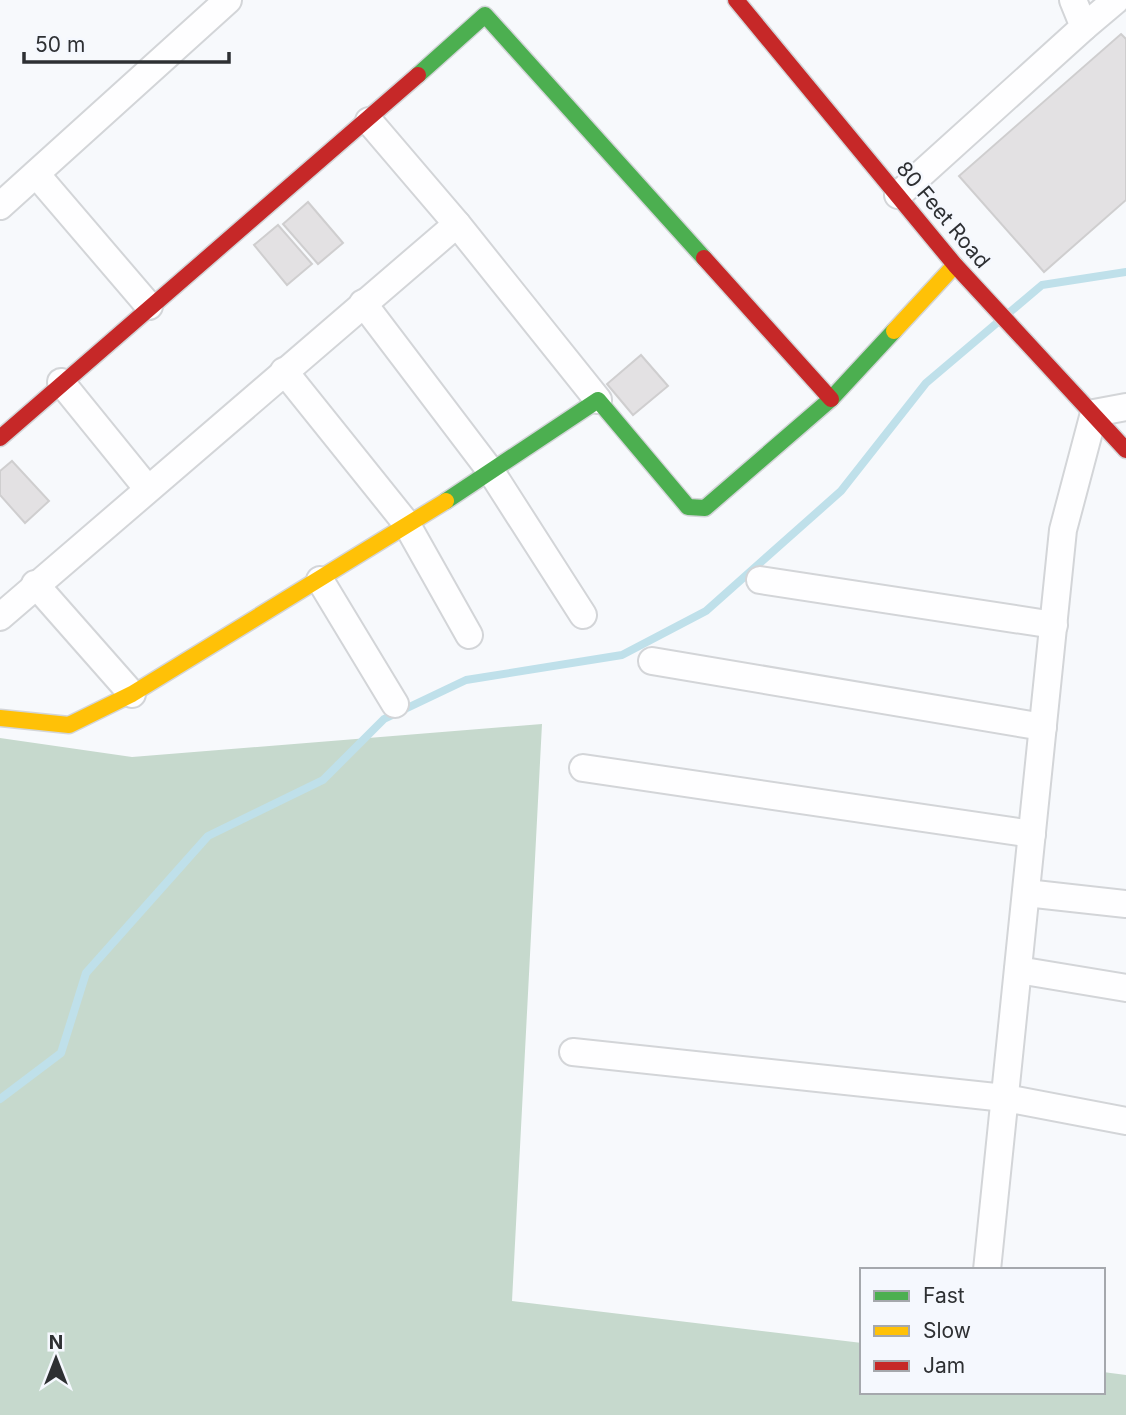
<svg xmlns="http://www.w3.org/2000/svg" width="1126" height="1415" font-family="Inter,sans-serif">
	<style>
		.forest { fill: #c6d9cd }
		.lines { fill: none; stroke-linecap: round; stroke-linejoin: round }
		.stream { stroke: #bfe0ea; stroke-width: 8 }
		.building { fill: #e3e1e3; stroke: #cfcecf; stroke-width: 2 }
		.street-casing { stroke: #d3d5d8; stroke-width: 30 }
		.fast-casing { stroke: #d3d5d8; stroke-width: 19 }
		.slow-casing { stroke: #d3d5d8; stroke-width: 19 }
		.jam-casing { stroke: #d3d5d8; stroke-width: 19 }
		.street { stroke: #fefeff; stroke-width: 26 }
		.fast { stroke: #4caf50; stroke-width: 16 }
		.slow { stroke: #ffc107; stroke-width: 16 }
		.jam { stroke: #c62828; stroke-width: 16 }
		.labels { text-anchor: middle; stroke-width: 5; stroke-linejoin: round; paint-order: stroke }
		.street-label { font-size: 21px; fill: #2e3033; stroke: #f5f8fe }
	</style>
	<rect width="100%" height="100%" fill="#f7f9fc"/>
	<polygon class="forest" points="542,724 512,1301 862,1343 862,1392 1103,1392 1103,1372 1126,1375 1126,1415 0,1415 0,738 132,757"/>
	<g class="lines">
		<g class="stream">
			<polyline points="1010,312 1042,285 1126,272"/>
			<polyline points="0,1099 61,1053 86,973 208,836 323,780 384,719 466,680 622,655 706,611 841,491 926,383 998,322"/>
		</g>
	</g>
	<g class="building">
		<polygon points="1121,34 1126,39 1126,200 1044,272 959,176"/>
		<polygon points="308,202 343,243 318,264 283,224"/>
		<polygon points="278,225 312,264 287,285 254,245"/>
		<polygon points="641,355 668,386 633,415 607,384"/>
		<polygon points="12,461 49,501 25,523 0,495 0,471"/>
	</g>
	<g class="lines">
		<g class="street-casing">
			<g id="street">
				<polyline points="1084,27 1116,0"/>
				<polyline points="369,121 457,224 598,400"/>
				<polyline points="36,174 149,306"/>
				<polyline points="898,195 1084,27 1073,0"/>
				<polyline points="0,206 228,0"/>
				<polyline points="363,303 492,473 583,615"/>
				<polyline points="284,371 406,523 469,635"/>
				<polyline points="61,382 147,488"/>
				<polyline points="320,580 395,704"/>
				<polyline points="760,580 1054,625"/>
				<polyline points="35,584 132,694"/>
				<polyline points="0,617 457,224"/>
				<polyline points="652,661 1043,727"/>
				<polyline points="583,768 1032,834"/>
				<polyline points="1026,893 1126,904"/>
				<polyline points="1018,970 1126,988"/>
				<polyline points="573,1052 1005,1098 1126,1121"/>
				<polyline points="987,1270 1063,530 1094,413 1126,407"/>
			</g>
		</g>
		<g class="fast-casing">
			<g id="fast">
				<polyline points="418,75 485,15 704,258"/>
				<polyline points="446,501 598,400 688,507 705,508 831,399 894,331"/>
			</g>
		</g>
		<g class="slow-casing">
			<g id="slow">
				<polyline points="894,331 955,265"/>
				<polyline points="0,718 69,725 132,694 446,501"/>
			</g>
		</g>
		<g class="jam-casing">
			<g id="jam">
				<polyline points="736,0 955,265 1126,450"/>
				<polyline points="704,258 831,399"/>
				<polyline points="0,438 418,75"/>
			</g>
		</g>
		<use href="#street" class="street"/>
		<use href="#fast" class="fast"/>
		<use href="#slow" class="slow"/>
		<use href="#jam" class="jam"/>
	</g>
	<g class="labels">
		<g class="street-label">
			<text transform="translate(943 215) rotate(50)" y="7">80 Feet Road</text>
		</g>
	</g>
	<rect x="860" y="1268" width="245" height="126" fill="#f5f8fe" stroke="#a5a8ad" stroke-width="2"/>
	<rect x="874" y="1291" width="35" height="10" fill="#4caf50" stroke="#a5a8ad" stroke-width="2"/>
	<text x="923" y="1303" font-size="21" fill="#2e3033">Fast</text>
	<rect x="874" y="1326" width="35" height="10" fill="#ffc107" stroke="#a5a8ad" stroke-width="2"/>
	<text x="923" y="1338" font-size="21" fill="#2e3033">Slow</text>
	<rect x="874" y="1361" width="35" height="10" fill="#c62828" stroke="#a5a8ad" stroke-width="2"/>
	<text x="923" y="1373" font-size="21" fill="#2e3033">Jam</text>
	<g transform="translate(56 1359)" stroke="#f5f8fe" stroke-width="5" paint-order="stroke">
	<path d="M0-5L12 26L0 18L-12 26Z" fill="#2e3033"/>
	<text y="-10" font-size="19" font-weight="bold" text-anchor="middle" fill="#2e3033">N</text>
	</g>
	<path d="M24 52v10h205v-10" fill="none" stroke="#2e3033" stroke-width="3.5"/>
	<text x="35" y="52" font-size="21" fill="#2e3033" stroke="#f5f8fe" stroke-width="5" paint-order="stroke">50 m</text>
</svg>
